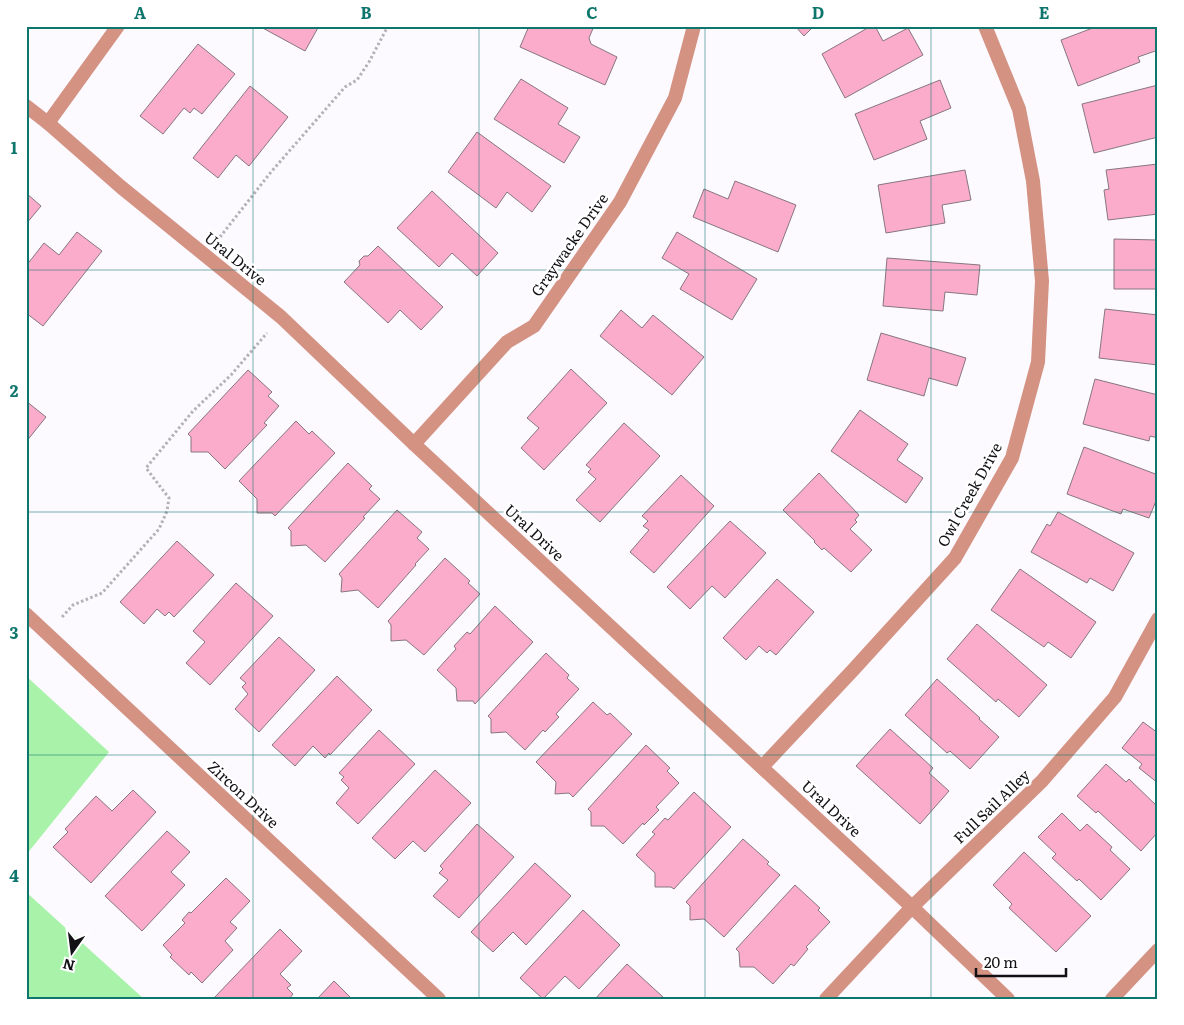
<svg xmlns="http://www.w3.org/2000/svg" width="1184" height="1025" font-family="Literata,serif">
	<style>
		.green { fill: #a8f3a9 }
		.building { fill: #fcaccb; stroke: #86777c }
		.lines { fill: none; stroke-linecap: round; stroke-linejoin: round }
		.path { stroke: #b4b1b7; stroke-width: 3; stroke-dasharray: 2.5 2.5; stroke-linecap: butt }
		.minor { stroke: #d49283; stroke-width: 14 }
		.tertiary { stroke: #d49283; stroke-width: 14 }
		.grid { fill: none; stroke: #0f766e; stroke-width: 1; stroke-opacity: 0.55 }
		.labels { text-anchor: middle; stroke-width: 5; stroke-linejoin: round; paint-order: stroke }
		.street-label { font-size: 15px; fill: #121014; stroke: #fff }
		.neatline { fill: none; stroke: #0f766e; stroke-width: 2 }
		.grid-label { font-size: 16px; text-anchor: middle; font-weight: bold; fill: #0f766e }
	</style>
	<rect width="100%" height="100%" fill="#fcf9ff"/>
	<g class="green">
		<polygon points="26,676 109,752 26,855"/>
		<polygon points="26,892 144,999 26,999"/>
	</g>
	<g class="building">
		<polygon points="259,26 319,26 305,51"/>
		<polygon points="529,26 594,26 589,38 591,44 617,57 605,85 520,47"/>
		<polygon points="795,26 814,26 804,36"/>
		<polygon points="871,26 875,26 883,41 908,28 923,55 845,98 822,54"/>
		<polygon points="1098,26 1155,26 1158,33 1158,50 1138,57 1140,62 1078,86 1061,40"/>
		<polygon points="198,44 235,74 202,114 194,108 190,113 184,108 163,134 140,116"/>
		<polygon points="521,79 568,108 558,124 580,137 564,163 494,119"/>
		<polygon points="940,80 951,108 920,121 927,139 874,160 855,114"/>
		<polygon points="1158,85 1158,137 1094,153 1082,104"/>
		<polygon points="250,86 288,117 249,166 236,155 218,178 193,158"/>
		<polygon points="477,132 551,186 532,212 507,192 496,208 448,172"/>
		<polygon points="1158,164 1158,214 1108,220 1104,190 1109,189 1106,170"/>
		<polygon points="965,170 971,200 942,205 945,223 886,233 878,185"/>
		<polygon points="735,181 796,205 778,252 693,217 704,189 728,199"/>
		<polygon points="432,191 498,253 477,276 452,253 439,267 397,228"/>
		<polygon points="26,193 41,206 26,224"/>
		<polygon points="77,232 102,251 43,326 26,313 26,266 44,243 59,255"/>
		<polygon points="677,232 757,279 732,320 680,289 689,274 662,258"/>
		<polygon points="1114,239 1158,240 1158,289 1114,289"/>
		<polygon points="378,246 443,307 421,330 400,310 388,323 344,282 360,265 359,261 364,256 368,256"/>
		<polygon points="887,258 980,265 977,295 945,292 943,311 883,306"/>
		<polygon points="1105,309 1158,315 1158,365 1099,358"/>
		<polygon points="621,310 642,328 653,315 704,357 672,395 600,336"/>
		<polygon points="881,333 966,358 957,386 929,378 924,396 867,380"/>
		<polygon points="571,369 607,403 544,470 521,448 539,428 527,418"/>
		<polygon points="248,370 272,392 268,396 279,406 264,423 267,425 225,469 208,452 191,452 191,437 188,434"/>
		<polygon points="1095,379 1158,395 1158,438 1150,436 1149,441 1083,424"/>
		<polygon points="26,401 46,417 26,442"/>
		<polygon points="860,410 908,444 897,460 923,478 906,503 831,451"/>
		<polygon points="296,421 309,434 312,431 335,453 275,516 272,513 257,513 257,499 239,481"/>
		<polygon points="624,423 660,456 600,522 576,500 596,479 588,472 591,469 586,465"/>
		<polygon points="1084,447 1158,475 1158,496 1149,518 1123,509 1121,514 1067,494"/>
		<polygon points="348,463 372,486 369,489 380,499 363,517 365,518 325,562 306,545 291,546 291,531 288,528"/>
		<polygon points="819,473 859,515 855,520 857,522 850,529 872,550 851,572 824,548 822,550 814,542 815,541 783,510"/>
		<polygon points="681,475 714,506 654,573 630,552 649,530 643,526 648,521 642,516"/>
		<polygon points="397,510 422,532 417,538 429,549 415,564 416,565 378,608 358,590 341,592 342,578 339,574"/>
		<polygon points="1058,512 1134,553 1113,591 1090,578 1087,583 1031,552 1047,524 1050,526"/>
		<polygon points="730,521 766,553 725,598 712,586 690,609 667,587"/>
		<polygon points="177,541 214,575 174,617 169,612 165,616 157,609 144,624 120,602"/>
		<polygon points="445,558 470,581 468,583 480,594 424,655 406,640 391,641 391,625 388,621"/>
		<polygon points="1020,569 1096,622 1071,658 1048,642 1044,647 991,610"/>
		<polygon points="777,579 814,612 776,655 770,650 767,653 759,646 746,660 723,638"/>
		<polygon points="236,583 273,616 210,685 186,663 205,642 193,631"/>
		<polygon points="495,606 533,642 475,704 473,701 457,701 456,688 437,670 456,649 454,646 467,632 470,634"/>
		<polygon points="977,624 1047,685 1019,717 998,699 996,702 947,659"/>
		<polygon points="279,637 315,670 259,732 235,709 248,694 242,687 246,683 240,678"/>
		<polygon points="546,653 569,675 567,678 579,689 556,714 559,717 545,732 543,730 525,750 506,732 491,733 491,719 488,716"/>
		<polygon points="337,676 372,710 330,755 329,753 325,758 313,746 295,766 272,745"/>
		<polygon points="937,679 980,718 979,719 999,737 970,769 950,751 947,753 905,715"/>
		<polygon points="593,702 607,715 610,713 632,734 573,797 569,793 555,794 556,782 536,762"/>
		<polygon points="1143,722 1158,733 1158,783 1139,768 1142,764 1122,748"/>
		<polygon points="890,729 933,768 929,773 949,791 920,824 856,766"/>
		<polygon points="379,730 415,764 358,824 336,803 349,788 341,780 344,777 339,773"/>
		<polygon points="646,745 670,768 667,771 679,783 656,807 659,810 644,825 643,823 623,844 604,826 591,826 591,812 588,809"/>
		<polygon points="1106,764 1126,782 1129,779 1158,807 1158,832 1141,851 1098,811 1096,813 1077,796"/>
		<polygon points="435,770 471,803 425,852 413,841 395,859 372,838"/>
		<polygon points="133,790 156,812 91,883 53,847 68,832 65,829 96,796 112,811"/>
		<polygon points="694,792 731,827 674,889 671,887 655,887 655,873 636,855 655,834 652,832 665,818 668,820"/>
		<polygon points="1062,813 1080,831 1087,824 1112,847 1110,850 1130,869 1101,900 1079,879 1077,881 1052,858 1056,854 1038,837"/>
		<polygon points="477,824 514,857 459,918 433,896 448,880 439,873 443,869 440,866"/>
		<polygon points="167,831 190,852 171,872 185,885 142,931 105,896"/>
		<polygon points="743,839 769,862 767,864 780,875 724,937 704,919 690,920 690,906 686,902"/>
		<polygon points="1024,852 1091,916 1056,952 1009,908 1012,904 993,885"/>
		<polygon points="535,863 571,896 526,945 513,932 493,952 471,932"/>
		<polygon points="226,878 250,901 230,922 237,928 225,941 233,950 202,983 191,972 189,975 170,957 172,955 163,945 185,923 182,920 189,912 191,913"/>
		<polygon points="795,885 820,908 818,910 830,922 806,947 808,949 794,966 791,964 773,984 754,967 740,967 739,952 736,949"/>
		<polygon points="583,910 620,945 579,989 565,976 543,999 520,978"/>
		<polygon points="280,929 302,951 280,974 291,985 287,988 293,994 289,999 213,999"/>
		<polygon points="627,964 663,997 662,999 595,999"/>
		<polygon points="334,981 352,999 317,999"/>
	</g>
	<g class="lines">
		<g class="path">
			<polyline points="220,237 271,172 345,87 357,80 369,62 388,26"/>
			<polyline points="62,617 73,605 102,593 119,574 159,529 167,511 169,498 146,468 193,411 231,375 267,333"/>
		</g>
		<g class="minor">
			<polyline points="26,106 48,123 121,187 281,317 414,444 912,907 1008,999"/>
			<polyline points="48,123 118,26"/>
			<polyline points="414,444 507,342 534,326 620,202 675,98 694,26"/>
			<polyline points="26,614 439,999"/>
			<polyline points="762,767 854,669 955,558 1012,458 1038,362 1042,281 1033,181 1019,109 985,26"/>
			<polyline points="826,999 912,907 1042,781 1115,697 1158,619"/>
		</g>
		<polyline class="tertiary" points="1112,999 1158,950"/>
	</g>
	<path class="grid" d="M253 26V999M479 26V999M705 26V999M931 26V999M26 270H1158M26 512H1158M26 755H1158"/>
	<g class="labels">
		<g class="street-label">
			<text transform="translate(570 245) rotate(-55)" y="5">Graywacke Drive</text>
			<text transform="translate(235 259) rotate(39)" y="5">Ural Drive</text>
			<text transform="translate(970 495) rotate(-61)" y="5">Owl Creek Drive</text>
			<text transform="translate(534 533) rotate(43)" y="5">Ural Drive</text>
			<text transform="translate(243 795) rotate(43)" y="5">Zircon Drive</text>
			<text transform="translate(992 807) rotate(-44)" y="5">Full Sail Alley</text>
			<text transform="translate(831 809) rotate(43)" y="5">Ural Drive</text>
		</g>
	</g>
	<rect width="1184" height="1025" fill="none" stroke="#ffffff" stroke-width="55"/>
	<g transform="translate(72 952) rotate(194)" stroke="#ffffff" stroke-width="4" paint-order="stroke">
	<path d="M0-4L9 19L0 12L-9 19Z" fill="#121014"/>
	<text y="-8" font-size="14" font-weight="bold" text-anchor="middle" fill="#121014">N</text>
	</g>
	<path d="M976 968v8h90v-8" fill="none" stroke="#121014" stroke-width="2.5"/>
	<text x="984" y="968" font-size="15" fill="#121014" stroke="#ffffff" stroke-width="4" paint-order="stroke">20 m</text>
	<rect x="28" y="28" width="1128" height="970" class="neatline"/>
	<g class="grid-label">
		<text x="140" y="19">A</text>
		<text x="366" y="19">B</text>
		<text x="592" y="19">C</text>
		<text x="818" y="19">D</text>
		<text x="1044" y="19">E</text>
		<text x="14" y="154">1</text>
		<text x="14" y="397">2</text>
		<text x="14" y="639">3</text>
		<text x="14" y="882">4</text>
	</g>
</svg>
